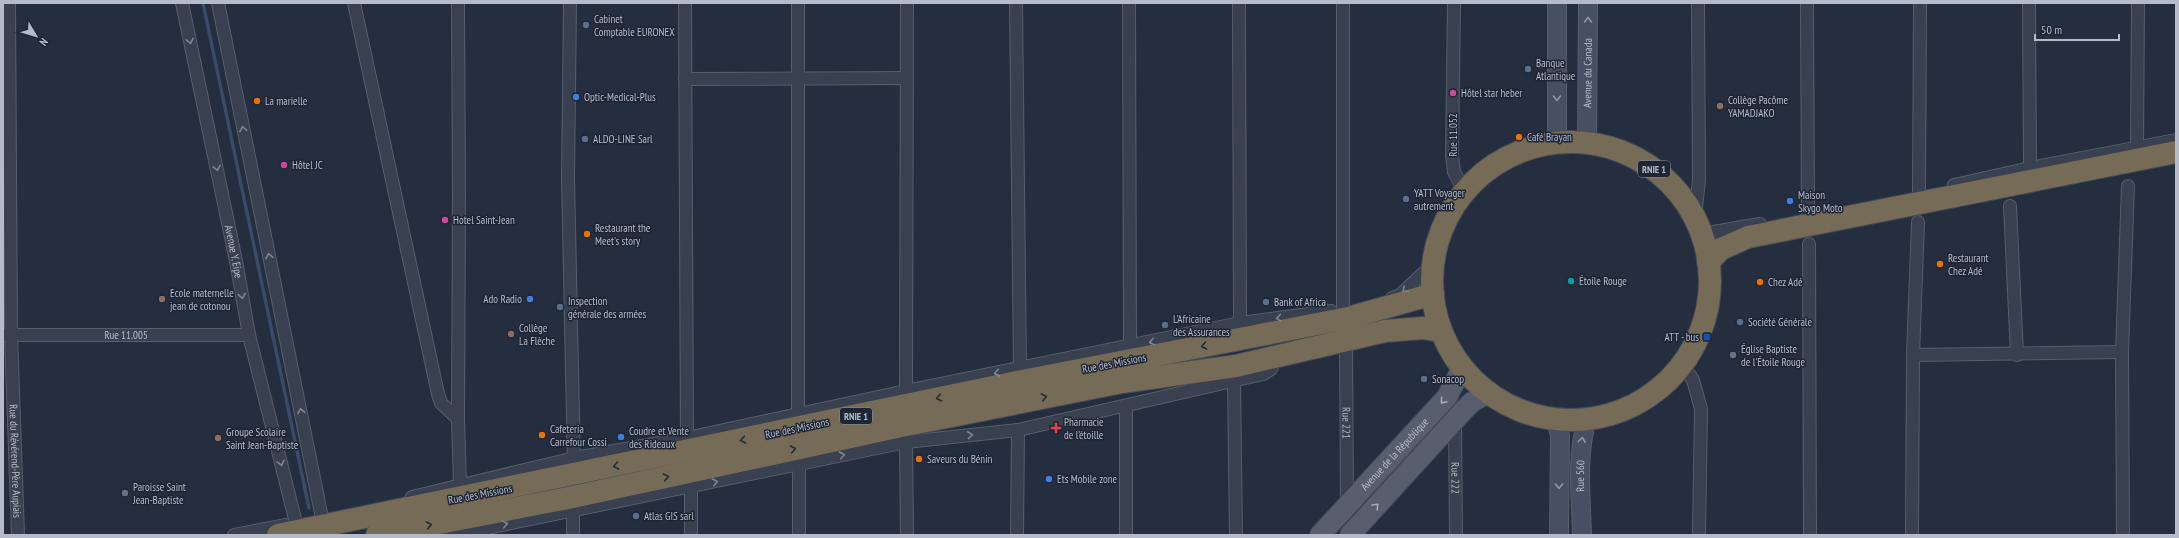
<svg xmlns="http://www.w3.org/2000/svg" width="2179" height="538" font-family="'PT Sans Narrow',sans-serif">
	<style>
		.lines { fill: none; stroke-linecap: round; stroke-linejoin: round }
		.stream { stroke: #3b4a68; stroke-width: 3.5 }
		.street-casing { stroke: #575e6c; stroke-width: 14 }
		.secondary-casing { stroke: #575e6c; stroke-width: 20 }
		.primary-casing { stroke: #424958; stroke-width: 22 }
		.highway-casing { stroke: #444b59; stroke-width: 24 }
		.street { stroke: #39404f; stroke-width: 12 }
		.secondary { stroke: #474f62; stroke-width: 18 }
		.primary { stroke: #575f6f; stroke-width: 20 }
		.highway { stroke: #756b56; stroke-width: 22 }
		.oneway { stroke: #8e95a5 }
		.oneway2 { stroke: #7d8492 }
		.oneway3 { stroke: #272c37 }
		.oneway4 { stroke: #a2a9b7 }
		.service-dot { fill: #5c6f8a; stroke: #1e2534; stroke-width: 1.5 }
		.hotel-dot { fill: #d1479c; stroke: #1e2534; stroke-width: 1.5 }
		.shop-dot { fill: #3f7fe0; stroke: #1e2534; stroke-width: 1.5 }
		.food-dot { fill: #e8710a; stroke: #1e2534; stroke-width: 1.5 }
		.education-dot { fill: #8d6e63; stroke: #1e2534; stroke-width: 1.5 }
		.culture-dot { fill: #0f9aa8; stroke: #1e2534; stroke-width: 1.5 }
		.transit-dot { fill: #1a4fb4; stroke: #1e2534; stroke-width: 1.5 }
		.worship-dot { fill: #6b7280; stroke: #1e2534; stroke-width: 1.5 }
		.health-dot { fill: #e0444e; stroke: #1e2534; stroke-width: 1.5 }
		.labels { text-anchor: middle; stroke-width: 3; stroke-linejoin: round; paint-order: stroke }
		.shield { fill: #1e2534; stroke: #888e9c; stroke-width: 1 }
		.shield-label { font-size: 10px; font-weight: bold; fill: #b5bbc9 }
		.poi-label { font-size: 11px; fill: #b5bbc9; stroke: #1e2534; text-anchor: start }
		.street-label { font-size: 11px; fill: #b5bbc9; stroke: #1e2534 }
	</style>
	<rect width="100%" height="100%" fill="#252e3f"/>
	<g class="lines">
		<polyline class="stream" points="203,3 309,508"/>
		<g class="street-casing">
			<g id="street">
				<path id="s1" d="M9 3 11 335 18 535"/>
				<path id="s2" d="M182 3 236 261 249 335 296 523"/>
				<polyline points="218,3 322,518"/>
				<polyline points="354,3 438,394 441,403 458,419"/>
				<polyline points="458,3 459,197 458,419 460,485"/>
				<polyline points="570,3 568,178 574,466"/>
				<polyline points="685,3 687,438"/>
				<polyline points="1016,3 1020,368"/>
				<polyline points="1129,3 1130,347"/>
				<polyline points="1239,3 1240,323"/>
				<polyline points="1454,3 1452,155 1454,172 1465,192"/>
				<polyline points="1807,3 1808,216"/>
				<polyline points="2029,3 2030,168"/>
				<polyline points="685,79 906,78"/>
				<polyline points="2137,148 2138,3"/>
				<polyline points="1954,185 2030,168 2176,140"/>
				<polyline points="1919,193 1920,3"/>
				<polyline points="2010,206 2017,355"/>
				<polyline points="1695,217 1699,180 1698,3"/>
				<polyline points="1702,234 1760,224"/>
				<polyline points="1809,244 1810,535"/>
				<polyline points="1392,298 1400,295 1433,264"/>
				<polyline points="1343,309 1343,3"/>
				<path id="s3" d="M4 335H249"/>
				<path id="s4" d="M1346 340 1347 505"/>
				<polyline points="1913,355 2122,352"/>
				<polyline points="1682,364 1693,380 1701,409 1699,535"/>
				<polyline points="1234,380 1236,535"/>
				<polyline points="906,391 907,3"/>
				<polyline points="1126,406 1126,535"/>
				<polyline points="798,413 798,3"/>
				<path id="s5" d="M1455 421 1456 535"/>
				<polyline points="906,442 907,535"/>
				<polyline points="799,464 799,535"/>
				<polyline points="412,497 575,458 687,438 906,391 1240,323 1331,311"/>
				<polyline points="573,502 573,535"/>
				<polyline points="234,535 285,525"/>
				<polyline points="453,535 906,442 1018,430 1263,374 1271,369 1276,357"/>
				<polyline points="691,535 691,487"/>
				<polyline points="1017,535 1018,430"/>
				<polyline points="1912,535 1913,355 1918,222"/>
				<polyline points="2123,535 2122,352 2128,186"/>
			</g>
		</g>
		<g class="secondary-casing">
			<g id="secondary">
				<polyline points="1557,143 1557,3"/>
				<path id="s6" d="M1587 143 1588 3"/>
				<polyline points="1556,419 1560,436 1559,535"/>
				<path id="s7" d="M1582 535C1581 497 1576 456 1587 419"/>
			</g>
		</g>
		<g class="primary-casing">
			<g id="primary">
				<path id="s8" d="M1320 535 1447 397 1462 368"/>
				<polyline points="1350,535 1463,411 1472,402 1488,393"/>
			</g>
		</g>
		<g class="highway-casing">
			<g id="highway">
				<circle cx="1571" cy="281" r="139"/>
				<polyline points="1708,262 1721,249 1748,237 2176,152"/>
				<polyline points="278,535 1017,382 1348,318 1433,294"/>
				<polyline points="377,535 573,497 906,425 1122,382 1236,366 1385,331 1423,328 1441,331"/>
			</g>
		</g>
		<use href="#street" class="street"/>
		<use href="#secondary" class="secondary"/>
		<use href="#primary" class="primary"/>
		<use href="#highway" class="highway"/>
	</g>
	<defs><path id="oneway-chevron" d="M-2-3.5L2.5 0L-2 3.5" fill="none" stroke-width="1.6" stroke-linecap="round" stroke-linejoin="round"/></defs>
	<g class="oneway">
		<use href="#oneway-chevron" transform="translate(1588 20) rotate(-90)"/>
		<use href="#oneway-chevron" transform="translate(1557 98) rotate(90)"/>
		<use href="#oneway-chevron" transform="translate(1582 440) rotate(-83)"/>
		<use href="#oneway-chevron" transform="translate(1559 486) rotate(90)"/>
	</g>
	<g class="oneway2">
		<use href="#oneway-chevron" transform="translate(190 41) rotate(78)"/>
		<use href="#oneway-chevron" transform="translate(243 129) rotate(-101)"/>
		<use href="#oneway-chevron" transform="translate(217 168) rotate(78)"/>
		<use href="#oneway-chevron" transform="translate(269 256) rotate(-101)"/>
		<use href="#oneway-chevron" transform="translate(1405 290) rotate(138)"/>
		<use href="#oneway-chevron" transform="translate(242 296) rotate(80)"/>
		<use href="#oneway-chevron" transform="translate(1279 318) rotate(172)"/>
		<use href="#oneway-chevron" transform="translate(1152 342) rotate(168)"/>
		<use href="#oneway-chevron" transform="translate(997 373) rotate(169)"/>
		<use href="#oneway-chevron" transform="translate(301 411) rotate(-101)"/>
		<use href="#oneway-chevron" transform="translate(970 435) rotate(-6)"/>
		<use href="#oneway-chevron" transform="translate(842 455) rotate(-12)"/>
		<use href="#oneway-chevron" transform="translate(281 463) rotate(76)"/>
		<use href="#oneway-chevron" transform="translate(715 482) rotate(-12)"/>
		<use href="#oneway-chevron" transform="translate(505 524) rotate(-13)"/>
	</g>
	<g class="oneway3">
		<use href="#oneway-chevron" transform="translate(1204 346) rotate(169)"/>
		<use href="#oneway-chevron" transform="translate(1044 397) rotate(-11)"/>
		<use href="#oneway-chevron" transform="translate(939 398) rotate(168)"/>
		<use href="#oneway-chevron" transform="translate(743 440) rotate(168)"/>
		<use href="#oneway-chevron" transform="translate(793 449) rotate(-12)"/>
		<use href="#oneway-chevron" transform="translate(616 466) rotate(168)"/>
		<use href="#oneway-chevron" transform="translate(666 477) rotate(-12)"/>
		<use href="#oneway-chevron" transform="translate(429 525) rotate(-11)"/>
	</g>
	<g class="oneway4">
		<use href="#oneway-chevron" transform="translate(1443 401) rotate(131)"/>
		<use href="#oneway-chevron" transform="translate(1376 506) rotate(-47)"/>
	</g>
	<g class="service-dot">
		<circle cx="586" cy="25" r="4"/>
		<circle cx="1528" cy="69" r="4"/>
		<circle cx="585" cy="139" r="4"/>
		<circle cx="1406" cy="199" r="4"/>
		<circle cx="1266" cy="302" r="4"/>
		<circle cx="560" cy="307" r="4"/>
		<circle cx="1740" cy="322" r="4"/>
		<circle cx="1165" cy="325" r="4"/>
		<circle cx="1424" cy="379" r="4"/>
		<circle cx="636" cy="516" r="4"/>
	</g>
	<g class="hotel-dot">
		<circle cx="1453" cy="93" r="4"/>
		<circle cx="284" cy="165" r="4"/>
		<circle cx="445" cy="220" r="4"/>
	</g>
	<g class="shop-dot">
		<circle cx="576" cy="97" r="4"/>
		<circle cx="1790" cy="201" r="4"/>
		<circle cx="530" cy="299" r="4"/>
		<circle cx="621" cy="437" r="4"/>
		<circle cx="1049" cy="479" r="4"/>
	</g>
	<g class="food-dot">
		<circle cx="257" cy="101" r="4"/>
		<circle cx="1519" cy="137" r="4"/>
		<circle cx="587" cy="234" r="4"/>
		<circle cx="1940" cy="264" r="4"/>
		<circle cx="1760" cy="282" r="4"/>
		<circle cx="542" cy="435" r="4"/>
		<circle cx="919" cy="459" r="4"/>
	</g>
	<g class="education-dot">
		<circle cx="1720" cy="106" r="4"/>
		<circle cx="162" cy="299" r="4"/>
		<circle cx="511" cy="334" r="4"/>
		<circle cx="218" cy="438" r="4"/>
	</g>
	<circle class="culture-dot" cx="1571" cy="281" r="4"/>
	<rect class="transit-dot" x="1703" y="333" width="8" height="8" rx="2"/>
	<g class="worship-dot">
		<circle cx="1733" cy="355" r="4"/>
		<circle cx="125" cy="493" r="4"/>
	</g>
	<path class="health-dot" d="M1054 422h4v4h4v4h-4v4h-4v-4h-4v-4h4z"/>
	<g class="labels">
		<g class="shield">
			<rect x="1638" y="161" width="32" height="16" rx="3"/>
			<rect x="840" y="408" width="32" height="16" rx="3"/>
		</g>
		<g class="shield-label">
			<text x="1654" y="173">RNIE 1</text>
			<text x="856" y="420">RNIE 1</text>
		</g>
		<g class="poi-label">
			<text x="594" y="23">Cabinet<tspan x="594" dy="13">Comptable EURONEX</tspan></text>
			<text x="1536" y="67">Banque<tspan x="1536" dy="13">Atlantique</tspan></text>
			<text x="1461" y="97">Hôtel star heber</text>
			<text x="584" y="101">Optic-Medical-Plus</text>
			<text x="1728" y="104">Collège Pacôme<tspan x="1728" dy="13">YAMADJAKO</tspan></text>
			<text x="265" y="105">La marielle</text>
			<text x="1527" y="141">Café Brayan</text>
			<text x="593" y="143">ALDO-LINE Sarl</text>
			<text x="292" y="169">Hôtel JC</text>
			<text x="1414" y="197">YATT Voyager<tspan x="1414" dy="13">autrement</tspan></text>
			<text x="1798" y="199">Maison<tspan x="1798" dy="13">Skygo Moto</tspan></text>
			<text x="453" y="224">Hotel Saint-Jean</text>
			<text x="595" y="232">Restaurant the<tspan x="595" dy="13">Meet's story</tspan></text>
			<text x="1948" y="262">Restaurant<tspan x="1948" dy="13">Chez Adé</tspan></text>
			<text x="1579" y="285">Étoile Rouge</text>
			<text x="1768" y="286">Chez Adé</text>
			<text x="170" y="297">Ecole maternelle<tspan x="170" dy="13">jean de cotonou</tspan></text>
			<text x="522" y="303" text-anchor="end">Ado Radio</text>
			<text x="568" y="305">Inspection<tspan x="568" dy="13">générale des armées</tspan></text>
			<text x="1274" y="306">Bank of Africa</text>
			<text x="1173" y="323">L'Africaine<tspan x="1173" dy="13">des Assurances</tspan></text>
			<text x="1748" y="326">Société Générale</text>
			<text x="519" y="332">Collège<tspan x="519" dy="13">La Flèche</tspan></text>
			<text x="1699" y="341" text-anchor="end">ATT - bus</text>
			<text x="1741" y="353">Église Baptiste<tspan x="1741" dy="13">de l'Étoile Rouge</tspan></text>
			<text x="1432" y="383">Sonacop</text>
			<text x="1064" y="426">Pharmacie<tspan x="1064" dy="13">de l’étoille</tspan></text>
			<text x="550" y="433">Cafeteria<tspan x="550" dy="13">Carrefour Cossi</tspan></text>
			<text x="629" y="435">Coudre et Vente<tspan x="629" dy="13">des Rideaux</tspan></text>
			<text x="226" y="436">Groupe Scolaire<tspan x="226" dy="13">Saint Jean-Baptiste</tspan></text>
			<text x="927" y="463">Saveurs du Bénin</text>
			<text x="1057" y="483">Ets Mobile zone</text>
			<text x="133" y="491">Paroisse Saint<tspan x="133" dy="13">Jean-Baptiste</tspan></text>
			<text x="644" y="520">Atlas GIS sarl</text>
		</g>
		<g class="street-label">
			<text dy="4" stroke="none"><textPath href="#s6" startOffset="70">Avenue du Canada</textPath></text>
			<text transform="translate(1453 135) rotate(-90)" y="4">Rue 11.052</text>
			<text dy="4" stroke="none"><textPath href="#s2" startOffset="254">Avenue Y. Eipe</textPath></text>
			<text dy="4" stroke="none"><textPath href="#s3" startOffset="122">Rue 11.005</textPath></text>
			<text transform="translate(1114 363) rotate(-11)" y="4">Rue des Missions</text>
			<text dy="4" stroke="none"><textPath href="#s4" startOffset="83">Rue 221</textPath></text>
			<text transform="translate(797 428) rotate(-12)" y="4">Rue des Missions</text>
			<text dy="4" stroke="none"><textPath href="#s8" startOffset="110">Avenue de la République</textPath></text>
			<text dy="4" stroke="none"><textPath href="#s1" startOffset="458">Rue du Révérend-Père Aupiais</textPath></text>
			<text dy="4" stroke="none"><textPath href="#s7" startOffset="59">Rue 560</textPath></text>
			<text dy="4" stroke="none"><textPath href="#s5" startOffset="57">Rue 222</textPath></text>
			<text transform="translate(480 494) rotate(-11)" y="4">Rue des Missions</text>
		</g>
	</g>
	<rect width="2179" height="538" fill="none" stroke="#b5bbc9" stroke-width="8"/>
	<g transform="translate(36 36) rotate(128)" stroke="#1e2534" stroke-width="3" paint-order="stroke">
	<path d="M0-3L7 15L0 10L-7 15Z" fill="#b5bbc9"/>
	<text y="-6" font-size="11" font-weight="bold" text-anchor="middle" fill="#b5bbc9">N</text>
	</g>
	<path d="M2035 34v6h84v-6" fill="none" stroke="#b5bbc9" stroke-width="2"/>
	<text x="2041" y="34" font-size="12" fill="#b5bbc9" stroke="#1e2534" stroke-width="3" paint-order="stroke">50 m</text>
</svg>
